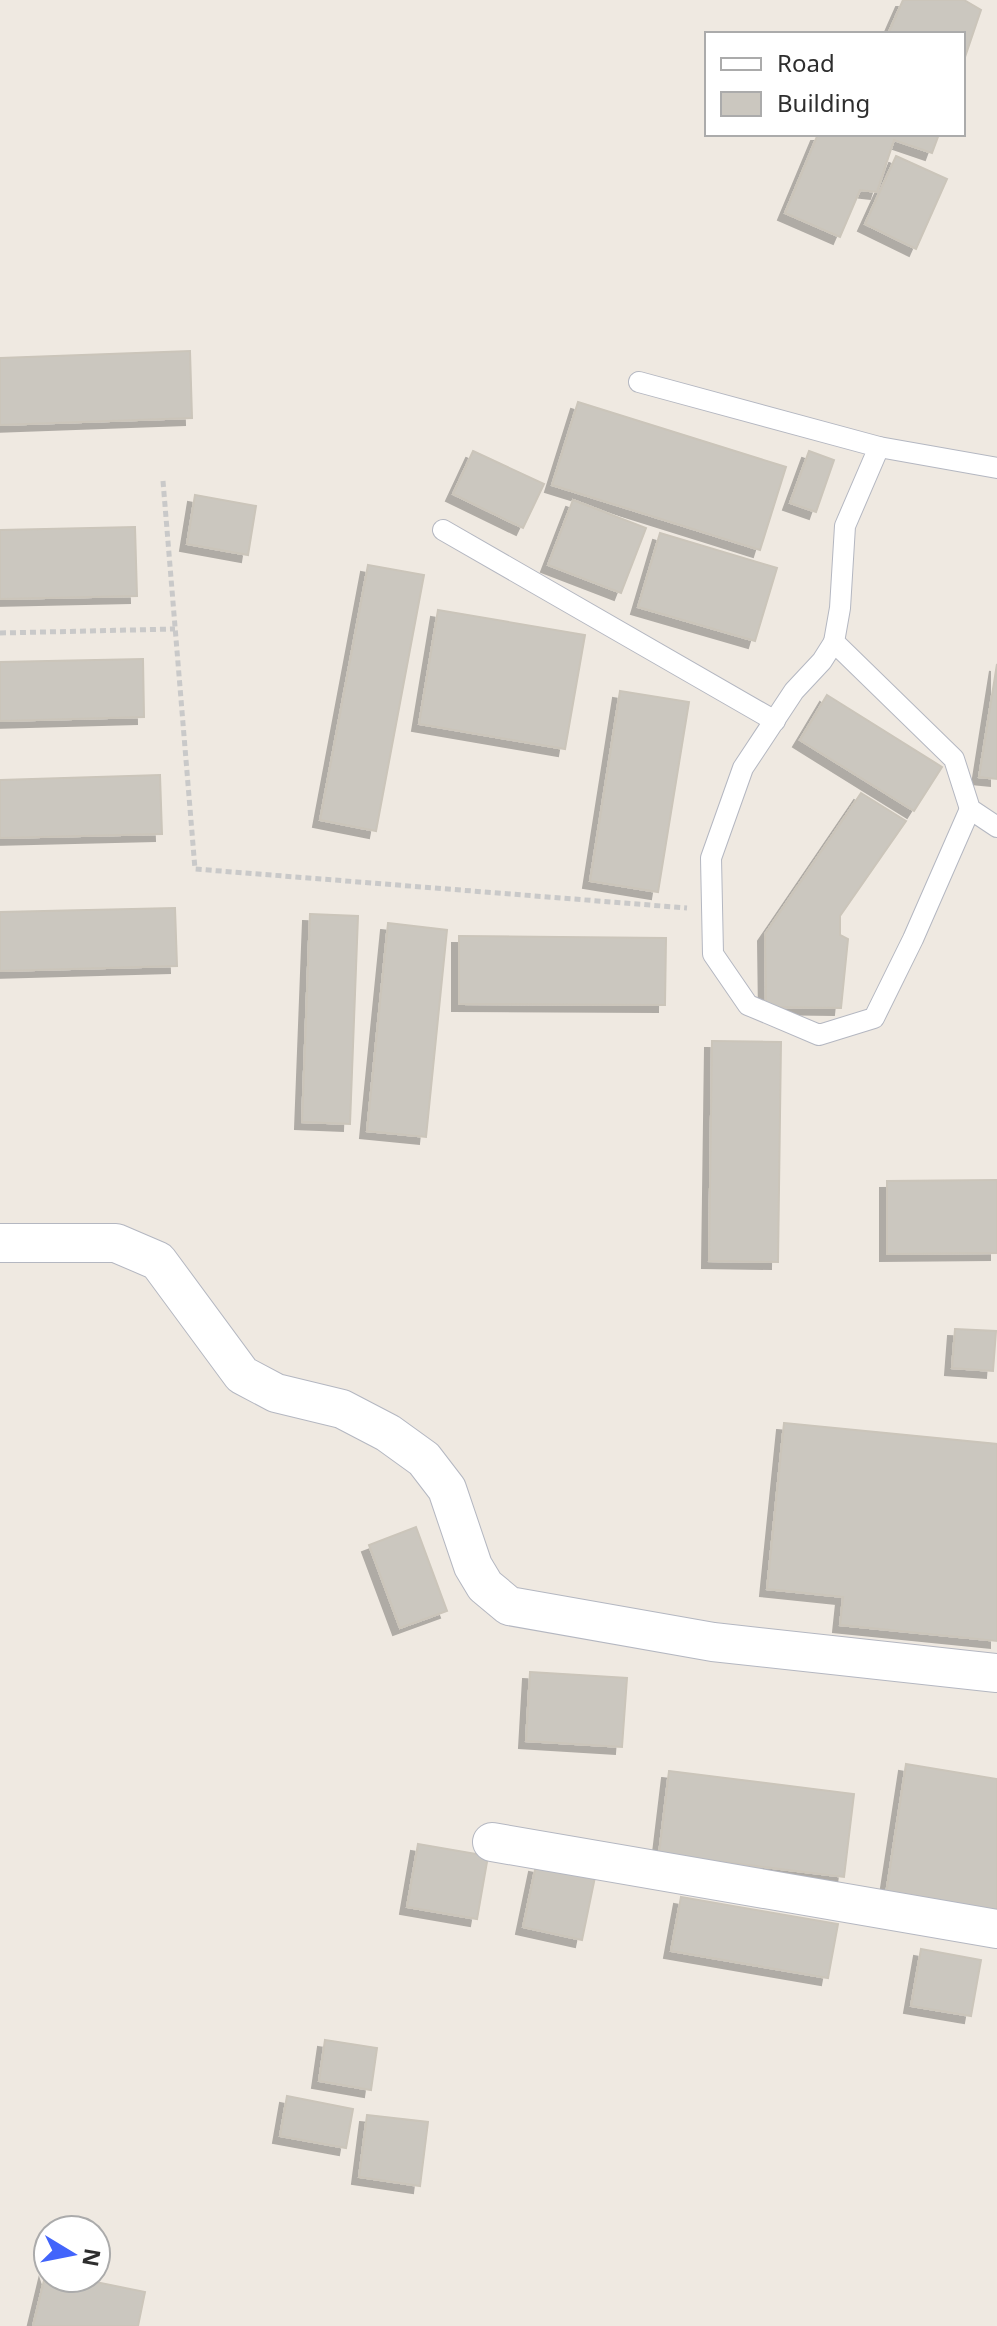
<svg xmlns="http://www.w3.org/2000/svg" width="997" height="2326" font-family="'Noto Sans',sans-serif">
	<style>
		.building { fill: #cbc7bf; stroke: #cbc5ba; stroke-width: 2; filter: url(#shadow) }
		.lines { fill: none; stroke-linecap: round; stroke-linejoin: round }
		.service-casing { stroke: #b4b7c1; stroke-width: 22 }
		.minor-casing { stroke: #b4b7c1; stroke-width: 40 }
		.path { stroke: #c9c9c9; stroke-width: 5; stroke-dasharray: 6 4; stroke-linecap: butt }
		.service { stroke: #fff; stroke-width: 20 }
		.minor { stroke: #fff; stroke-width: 38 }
	</style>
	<defs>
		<filter id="shadow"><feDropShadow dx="-7" dy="7" stdDeviation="0" flood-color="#0004"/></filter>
	</defs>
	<rect width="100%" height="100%" fill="#efe9e1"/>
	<g class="building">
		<polygon points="903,0 964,0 981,10 963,63 963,34 888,34"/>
		<polygon points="818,134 939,134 932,153 894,140 877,192 860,190 840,237 785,213"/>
		<polygon points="896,156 947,179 916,249 865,224"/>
		<polygon points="190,351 192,418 0,425 0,358"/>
		<polygon points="578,402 786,467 760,550 552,485"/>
		<polygon points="473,451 544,484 523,528 453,494"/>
		<polygon points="809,451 834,460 816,512 790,503"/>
		<polygon points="195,495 256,506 248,555 187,544"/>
		<polygon points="573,500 646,528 621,593 548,565"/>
		<polygon points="135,527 137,596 0,599 0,530"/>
		<polygon points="660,533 777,568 755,641 638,607"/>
		<polygon points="368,565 424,575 376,831 320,820"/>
		<polygon points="438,610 585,635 565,749 419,724"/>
		<polygon points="143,659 144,717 0,721 0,662"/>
		<polygon points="997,664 997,779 979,777"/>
		<polygon points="620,691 689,702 658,892 590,881"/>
		<polygon points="827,695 942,767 914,811 800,740"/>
		<polygon points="160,775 162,834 0,838 0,780"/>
		<polygon points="861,793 906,821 840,916 840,935 848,939 841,1008 766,1007 765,934"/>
		<polygon points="175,908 177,966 0,971 0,912"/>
		<polygon points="310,914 358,916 350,1124 302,1122"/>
		<polygon points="388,923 447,930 426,1137 367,1131"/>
		<polygon points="459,936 666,938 665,1005 459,1004"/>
		<polygon points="712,1041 781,1042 778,1262 709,1261"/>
		<polygon points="997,1180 997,1253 887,1254 887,1181"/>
		<polygon points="955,1329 996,1331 993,1371 952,1368"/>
		<polygon points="784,1423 997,1444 997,1641 840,1625 843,1597 767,1589"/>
		<polygon points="416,1527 447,1611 400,1628 369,1545"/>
		<polygon points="530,1672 627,1678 622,1747 526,1741"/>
		<polygon points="906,1764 997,1779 997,1912 886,1894"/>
		<polygon points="669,1771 854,1794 844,1877 659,1854"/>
		<polygon points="418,1844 488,1856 477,1919 407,1907"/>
		<polygon points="536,1865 595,1877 582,1940 523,1927"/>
		<polygon points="681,1897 838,1924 828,1978 671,1951"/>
		<polygon points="921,1949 981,1960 971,2016 911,2006"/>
		<polygon points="325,2040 377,2048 371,2090 319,2081"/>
		<polygon points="287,2096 353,2109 346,2148 280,2136"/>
		<polygon points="367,2115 428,2122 420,2186 359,2177"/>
		<polygon points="46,2272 48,2278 76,2278 145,2292 138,2326 33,2326"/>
	</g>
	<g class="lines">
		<g class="service-casing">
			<g id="service">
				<polyline points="639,382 879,447 997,468"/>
				<polyline points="879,447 845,526 840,608 834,642 954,759 970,809 997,827"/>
				<polyline points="443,530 775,721"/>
				<polyline points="834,642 822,661 794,691 743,768 711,858 713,954 748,1005 819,1035 874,1018 913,939 970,809"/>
			</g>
		</g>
		<g class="minor-casing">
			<g id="minor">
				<polyline points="0,1243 116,1243 158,1261 242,1375 276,1393 342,1409 388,1433 424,1459 447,1489 473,1566 485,1586 509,1606 713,1642 997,1673"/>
				<polyline points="492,1842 997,1929"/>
			</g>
		</g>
		<g class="path">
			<polyline points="163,481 195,869 687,908"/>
			<polyline points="0,633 175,629"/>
		</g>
		<use href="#service" class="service"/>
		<use href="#minor" class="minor"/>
	</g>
	<rect x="705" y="32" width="260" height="104" fill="#ffffff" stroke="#ababab" stroke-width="2"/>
	<rect x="721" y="58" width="40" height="12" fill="#ffffff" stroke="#ababab" stroke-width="2"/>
	<text x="777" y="72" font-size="24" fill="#2e2e2e">Road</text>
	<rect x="721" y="92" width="40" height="24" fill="#cbc7bf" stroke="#ababab" stroke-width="2"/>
	<text x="777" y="112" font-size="24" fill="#2e2e2e">Building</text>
	<g transform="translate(72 2254) rotate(100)"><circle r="38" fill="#ffffff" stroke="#ababab" stroke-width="2"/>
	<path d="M0-6L14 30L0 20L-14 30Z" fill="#4264fb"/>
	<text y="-12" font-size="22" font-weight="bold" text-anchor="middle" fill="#2e2e2e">N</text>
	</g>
</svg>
